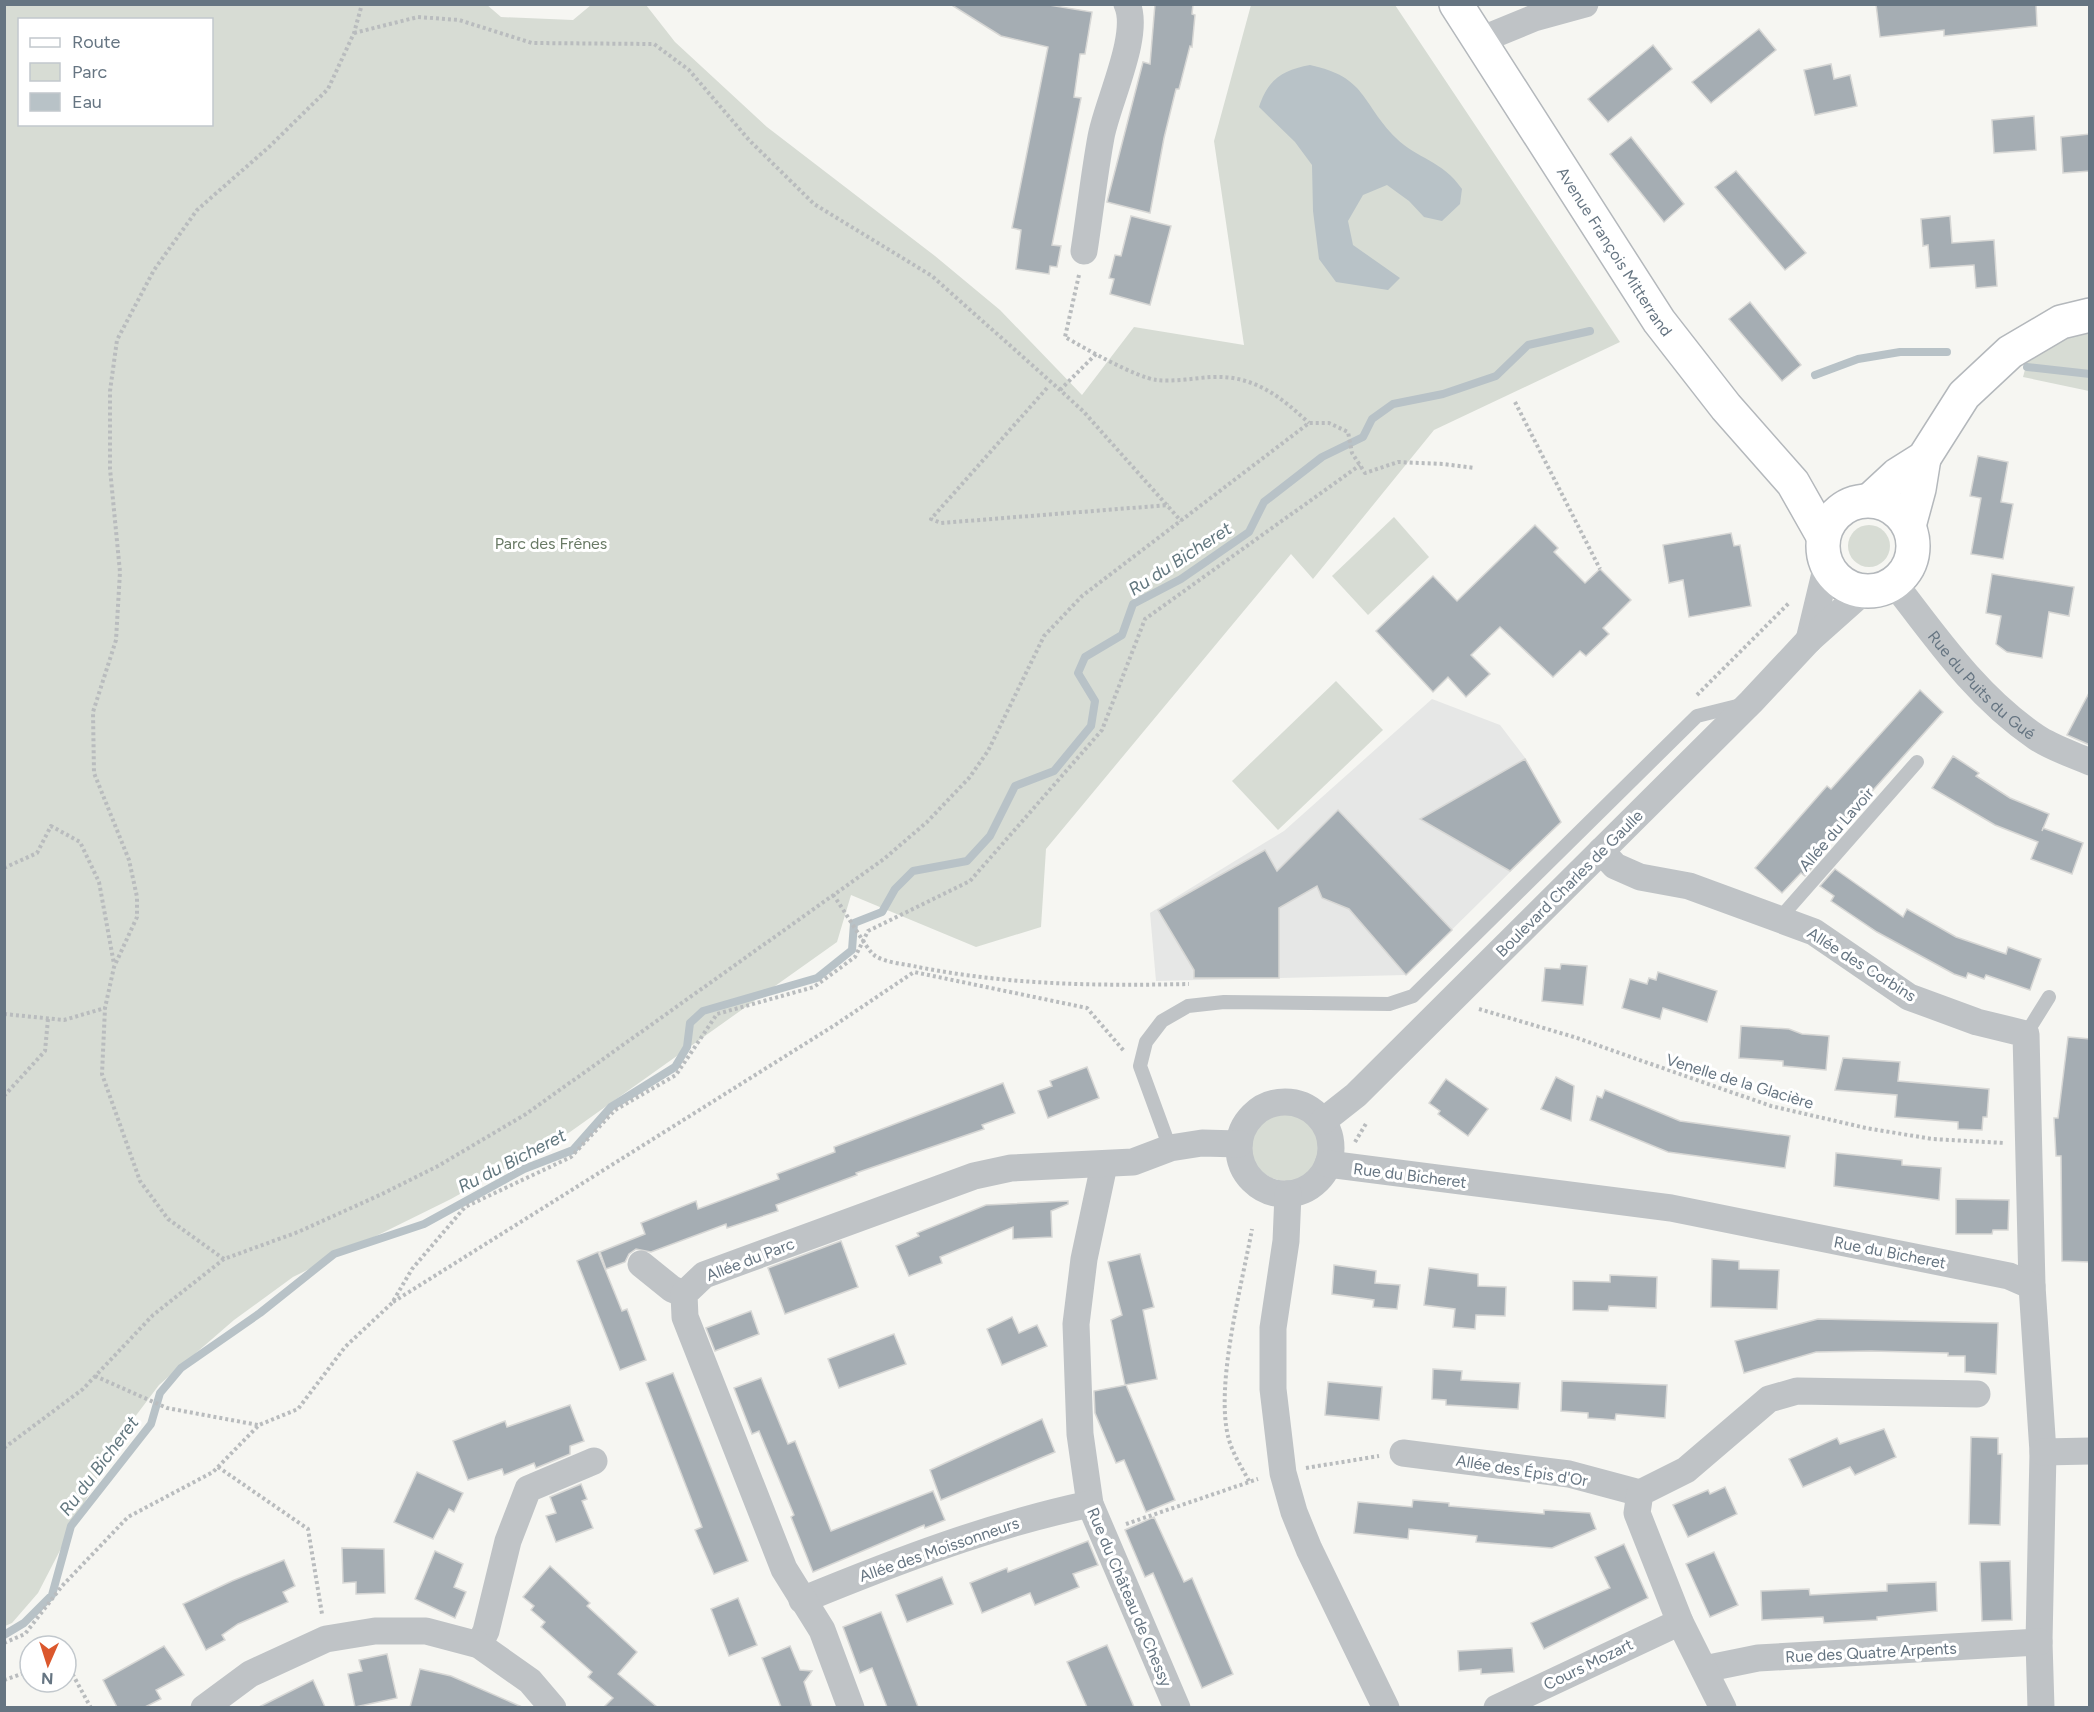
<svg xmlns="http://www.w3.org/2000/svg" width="2094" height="1712" font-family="Figtree,sans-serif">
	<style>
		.built { fill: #e6e7e6 }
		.green { fill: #d7dcd4; fill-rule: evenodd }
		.water { fill: #b8c2c7 }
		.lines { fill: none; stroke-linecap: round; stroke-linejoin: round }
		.stream { stroke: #b8c2c7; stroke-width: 8 }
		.building { fill: #a5adb3; stroke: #d7d7d5; stroke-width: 1.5 }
		.secondary-casing { stroke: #b4b8bc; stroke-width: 36 }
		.path { stroke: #b9bcbe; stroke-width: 4; stroke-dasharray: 3 3; stroke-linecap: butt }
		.service { stroke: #bfc3c6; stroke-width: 14 }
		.minor { stroke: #bfc3c6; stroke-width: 27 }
		.secondary { stroke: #fff; stroke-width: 33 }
		.labels { text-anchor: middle; stroke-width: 6; stroke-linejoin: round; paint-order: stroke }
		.street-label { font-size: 16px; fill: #667582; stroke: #fff }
		.park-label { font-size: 16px; fill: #697a65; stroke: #fff }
		.water-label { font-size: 18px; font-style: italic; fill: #62777f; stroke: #fff }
	</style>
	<rect width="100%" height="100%" fill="#f6f6f2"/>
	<polygon class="built" points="1432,699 1500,725 1526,759 1561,822 1406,975 1156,981 1150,913 1284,831"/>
	<g class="green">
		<path d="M486 4 501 17 573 20 591 5H646L675 42 767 127 935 256 1000 310 1082 395 1134 327 1244 345 1214 141 1251 5H1395L1620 342 1434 430 1313 579 1291 554 1046 849 1041 927 976 947 851 895 837 942 570 1132 451 1199 293 1277 234 1320 159 1385 116 1442 38 1593 12 1623 5 1626V5ZM20 20H212V124H20Z"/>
		<polygon points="2089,326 2089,391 2023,377 2029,355"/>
		<polygon points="1394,517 1429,557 1368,615 1332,576"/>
		<circle cx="1869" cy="546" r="21"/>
		<polygon points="1336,681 1383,730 1278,830 1232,781"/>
		<circle cx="1286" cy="1146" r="35"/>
	</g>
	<path class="water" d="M1310 65C1367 77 1361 103 1396 138 1417 159 1442 160 1462 189L1460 204 1442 221 1424 217 1409 201 1387 185 1363 195 1348 221 1353 245 1400 278 1388 290 1336 282 1319 259 1313 211 1312 165 1295 142 1259 107C1268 79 1283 70 1310 65Z"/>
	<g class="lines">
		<g class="stream">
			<polyline points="2027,367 2090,374"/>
			<polyline points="1815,375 1858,359 1900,352 1947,352"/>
			<polyline points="4,1635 24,1623 52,1595 71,1526 151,1424 160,1393 181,1368 260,1313 334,1254 424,1224 524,1169 573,1150 611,1107 675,1067 687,1047 690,1023 703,1011 817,978 852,950 854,923 882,912 895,889 913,871 967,861 990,836 1015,786 1054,771 1091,726 1095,701 1078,673 1085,657 1122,635 1133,604 1181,579 1249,532 1264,502 1322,457 1363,437 1372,419 1393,404 1443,394 1496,376 1528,345 1590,331"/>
		</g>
	</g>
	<g class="building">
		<polygon points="950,4 1043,4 1092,12 1085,54 1080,54 1074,97 1081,98 1052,245 1061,246 1057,267 1050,266 1049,274 1016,269 1021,230 1012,228 1048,47 1001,36"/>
		<polygon points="1155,4 1193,4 1192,14 1195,15 1192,47 1190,46 1179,89 1176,89 1164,138 1150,213 1107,202 1143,62 1150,64"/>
		<polygon points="1876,4 2036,4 2037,26 1944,36 1944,30 1880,37"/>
		<polygon points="1759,29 1776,50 1711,103 1692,82"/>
		<polygon points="1653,45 1672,69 1608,122 1588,99"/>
		<polygon points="1831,64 1834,79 1850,75 1857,106 1815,115 1804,70"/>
		<polygon points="2034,116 2036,150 1994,153 1992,120"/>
		<polygon points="2090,134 2090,171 2063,173 2061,137"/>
		<polygon points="1631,137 1684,204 1664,222 1610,154"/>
		<polygon points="1736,171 1806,253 1785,270 1715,187"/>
		<polygon points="1131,216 1171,226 1150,305 1110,294 1114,279 1109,278 1112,267 1115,255 1121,256"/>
		<polygon points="1950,216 1952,243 1994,240 1997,286 1976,288 1974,265 1930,268 1928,245 1923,246 1921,219"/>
		<polygon points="1750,302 1801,365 1782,381 1729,319"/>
		<polygon points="1978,456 2008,462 2001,502 2013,504 2003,559 1971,554 1981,498 1970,496"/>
		<polygon points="1535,525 1558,548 1554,552 1585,583 1600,569 1631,600 1603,628 1609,634 1586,656 1580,651 1553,677 1500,627 1471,655 1490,674 1466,697 1448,677 1433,692 1376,631 1433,576 1457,601"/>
		<polygon points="1731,533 1734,546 1740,545 1751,606 1689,617 1683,580 1669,583 1663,545"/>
		<polygon points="1992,574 2074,587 2069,616 2049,612 2042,658 2007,652 1996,644 2001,616 1986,613"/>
		<polygon points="1920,690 1943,712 1815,855 1820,858 1805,876 1801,873 1782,893 1755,868 1827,786 1831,789"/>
		<polygon points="2090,691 2090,745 2067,735"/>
		<polygon points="1953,756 1979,773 1976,776 2010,798 2049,814 2042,831 2043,828 2083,843 2072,874 2031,859 2038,842 1995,825 1932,788"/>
		<polygon points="1525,759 1561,822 1510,871 1420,819"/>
		<polygon points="1338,810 1452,930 1406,975 1349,909 1322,898 1317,886 1279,908 1279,978 1194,978 1194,970 1158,910 1265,850 1277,871"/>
		<polygon points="1835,869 1903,917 1907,909 1956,937 2006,954 2008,947 2041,959 2030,990 1986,975 1984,979 1968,973 1966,978 1954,974 1877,932 1831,901 1834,896 1820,886"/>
		<polygon points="1561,964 1587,966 1583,1005 1542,1001 1545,968 1560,969"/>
		<polygon points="1658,972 1717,991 1707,1022 1663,1008 1660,1019 1622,1008 1630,979 1647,984 1649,978 1656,980"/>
		<polygon points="1741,1026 1789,1029 1802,1034 1829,1036 1826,1070 1783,1066 1783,1061 1739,1058"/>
		<polygon points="2068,1037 2090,1039 2090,1262 2062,1261 2061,1156 2056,1156 2054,1118 2058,1118"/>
		<polygon points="1843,1058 1900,1062 1898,1081 1989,1089 1987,1117 1983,1117 1982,1130 1958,1129 1958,1122 1895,1117 1897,1095 1835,1090"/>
		<polygon points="1087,1067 1099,1098 1048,1118 1038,1091 1052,1086 1050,1081"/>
		<polygon points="1556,1077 1574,1086 1571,1121 1541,1109"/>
		<polygon points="1446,1079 1488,1109 1468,1136 1438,1114 1440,1111 1429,1103"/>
		<polygon points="1003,1083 1015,1113 982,1125 984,1129 856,1173 857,1175 776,1205 778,1211 727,1228 726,1224 651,1252 636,1249 629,1254 625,1262 606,1269 600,1252 645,1234 641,1223 696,1201 698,1209 779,1179 777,1174 835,1152 834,1147"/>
		<polygon points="1605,1090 1680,1121 1790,1136 1785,1168 1668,1152 1590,1120 1597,1096 1602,1098"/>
		<polygon points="1836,1153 1902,1160 1902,1165 1941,1168 1939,1200 1834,1186"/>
		<polygon points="1956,1199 2009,1200 2008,1230 1993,1230 1992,1234 1956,1234"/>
		<polygon points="1068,1201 1068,1204 1051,1211 1052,1237 1013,1239 1013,1227 940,1257 942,1263 909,1276 896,1246 919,1236 917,1233 986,1205"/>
		<polygon points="841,1241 858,1287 785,1314 768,1268"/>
		<polygon points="598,1252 622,1311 627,1309 646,1360 620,1370 577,1261"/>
		<polygon points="1140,1254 1154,1307 1143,1310 1157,1379 1125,1385 1111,1320 1122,1315 1108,1262"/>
		<polygon points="1712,1259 1739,1261 1739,1269 1779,1270 1777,1309 1711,1307"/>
		<polygon points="1334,1265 1376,1271 1375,1283 1400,1285 1397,1309 1373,1307 1374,1300 1332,1294"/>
		<polygon points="1429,1268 1478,1274 1478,1286 1506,1287 1505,1316 1476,1315 1475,1329 1453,1327 1455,1309 1424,1305"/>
		<polygon points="1610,1275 1657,1277 1656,1308 1609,1306 1608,1311 1573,1310 1573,1281 1610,1282"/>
		<polygon points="751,1311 759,1334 715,1351 706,1328"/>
		<polygon points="1012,1317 1019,1333 1037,1325 1047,1346 1002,1365 987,1329"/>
		<polygon points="1818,1319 1998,1323 1996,1374 1965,1372 1965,1356 1948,1356 1948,1353 1871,1351 1816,1352 1744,1373 1735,1341"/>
		<polygon points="894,1334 906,1364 839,1388 828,1359"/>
		<polygon points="1433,1369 1462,1371 1461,1380 1520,1383 1518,1409 1446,1405 1446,1400 1432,1399"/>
		<polygon points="673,1373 748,1561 714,1574 695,1530 702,1527 646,1383"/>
		<polygon points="761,1378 788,1444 795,1441 831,1531 933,1491 945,1520 925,1528 924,1525 813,1572 791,1517 794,1515 759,1431 752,1434 734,1388"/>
		<polygon points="1562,1381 1667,1385 1665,1418 1616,1414 1615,1420 1603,1419 1588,1418 1588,1413 1561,1411"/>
		<polygon points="1328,1382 1382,1387 1379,1420 1325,1415"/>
		<polygon points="1126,1385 1175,1500 1146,1512 1124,1460 1116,1463 1095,1413 1094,1391"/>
		<polygon points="570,1405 584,1441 570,1446 570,1454 536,1468 534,1463 504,1475 502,1469 468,1480 453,1441 505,1421 507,1427"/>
		<polygon points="1042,1419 1055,1452 941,1500 930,1470"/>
		<polygon points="1884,1429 1896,1457 1855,1475 1850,1467 1803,1487 1789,1459 1837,1438 1840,1444"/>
		<polygon points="1971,1437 1998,1438 1998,1454 2002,1454 2000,1525 1969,1524"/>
		<polygon points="417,1472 463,1493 454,1512 449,1509 433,1539 394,1522"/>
		<polygon points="581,1484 587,1499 582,1501 593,1528 556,1542 546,1516 556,1513 550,1497"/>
		<polygon points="1725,1487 1737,1514 1688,1537 1673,1505 1708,1490 1710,1494"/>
		<polygon points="1413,1500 1449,1503 1449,1506 1544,1514 1544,1510 1590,1513 1596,1529 1552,1548 1476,1542 1477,1536 1409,1529 1408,1539 1354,1533 1358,1502 1412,1507"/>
		<polygon points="1154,1517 1184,1582 1192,1578 1233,1674 1202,1688 1153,1573 1145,1577 1125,1530"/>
		<polygon points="1088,1541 1098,1565 1073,1574 1079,1587 1035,1605 1030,1593 982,1613 970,1583 1007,1568 1008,1572"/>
		<polygon points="1624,1544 1648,1598 1544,1649 1531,1623 1610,1588 1595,1557"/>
		<polygon points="342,1548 384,1549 385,1593 356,1594 356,1582 343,1583"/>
		<polygon points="435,1551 463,1564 454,1587 466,1592 455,1618 415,1599"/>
		<polygon points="1714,1552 1738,1605 1710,1617 1686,1564"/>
		<polygon points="284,1560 295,1586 283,1592 288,1602 238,1624 222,1635 225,1640 206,1650 183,1604 232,1581"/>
		<polygon points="2010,1561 2012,1620 1982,1621 1980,1562"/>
		<polygon points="550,1566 590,1603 587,1606 637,1652 618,1674 657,1707 604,1707 613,1698 588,1677 592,1672 541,1627 545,1622 531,1610 534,1606 523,1597"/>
		<polygon points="942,1577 953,1604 907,1622 896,1595"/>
		<polygon points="1936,1582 1937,1611 1877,1617 1877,1620 1824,1623 1823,1617 1762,1620 1761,1591 1809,1589 1810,1595 1887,1591 1887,1584"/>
		<polygon points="738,1598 757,1645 729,1656 711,1609"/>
		<polygon points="881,1612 918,1707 887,1707 872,1668 860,1673 843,1627"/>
		<polygon points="1107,1645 1134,1707 1087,1707 1067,1662"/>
		<polygon points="164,1646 184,1675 156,1690 161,1699 145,1707 117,1707 103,1680"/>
		<polygon points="790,1646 800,1670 812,1671 804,1682 812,1707 781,1707 762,1658"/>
		<polygon points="1512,1648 1514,1672 1481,1674 1481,1669 1459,1671 1458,1651"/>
		<polygon points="387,1654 397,1698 355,1707 348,1674 362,1671 359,1660"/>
		<polygon points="420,1669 451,1676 522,1707 410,1707"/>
		<polygon points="313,1680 325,1707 259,1707"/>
	</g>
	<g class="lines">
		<g class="secondary-casing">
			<g id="secondary">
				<path id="s2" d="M1456 4 1659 321 1726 407 1793 483 1823 536"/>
				<polyline points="1870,500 1897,475 1924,458 1964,395 2010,352 2061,322 2090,315"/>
				<circle cx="1868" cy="546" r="45"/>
				<polyline points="1909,526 1919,489 1924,458"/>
			</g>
		</g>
		<g class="path">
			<polyline points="354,33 418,17 459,20 532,43 654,44 689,70 749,140 814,204 932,276 1060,390 1083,411 1181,521"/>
			<path d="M1079 275 1065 337C1084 348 1137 378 1157 380 1174 382 1195 378 1212 377 1254 375 1281 397 1309 423"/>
			<polyline points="1047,388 931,519 941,523 1169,505"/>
			<polyline points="1060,390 1096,354"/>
			<polyline points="1515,402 1600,569"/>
			<polyline points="1697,695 1789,603"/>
			<polyline points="4,868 37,853 51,826 80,842 99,882 114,964"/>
			<path d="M833 895C842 906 867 950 874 955 885 963 905 964 918 967 1008 985 1097 986 1189 984"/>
			<polyline points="1479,1009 1574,1037 1771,1106 1866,1128 1932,1139 2005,1143"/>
			<polyline points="4,1014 64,1020 105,1008"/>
			<polyline points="4,1096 45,1051 48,1019"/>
			<polyline points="1355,1142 1367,1122"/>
			<polyline points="224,1259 168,1219 140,1181 102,1074 105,1008 114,967 137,917 137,897 129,860 94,773 93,712 116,640 120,572 110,469 110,391 117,340 154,270 197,210 269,147 328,89 354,33 362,4"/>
			<polyline points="393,1302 835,1025 914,972 1087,1008 1124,1051"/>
			<polyline points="95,1376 167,1408 258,1425"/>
			<polyline points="4,1448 83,1389 153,1315 224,1259 298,1232 382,1194 438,1166 526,1114 884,859 927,822 969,778 988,751 1044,636 1082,596 1309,423 1329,423 1348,432 1352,453 1365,473 1398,462 1443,464 1475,468"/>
			<polyline points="218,1467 308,1529 322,1614"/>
			<polyline points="1306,1468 1379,1456"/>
			<path d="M1249 1481C1242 1468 1233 1454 1229 1440 1214 1387 1242 1285 1252 1229"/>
			<polyline points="1126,1524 1258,1479"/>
			<polyline points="4,1643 25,1634 62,1586 128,1517 213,1472 259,1425 298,1409 345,1347 392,1303 412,1269 465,1207 571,1157 615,1110 676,1075 717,1014 814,987 855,957 868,931 970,881 1102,730 1145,619 1360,465"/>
			<polyline points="66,1674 73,1675 91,1708"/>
			<polyline points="4,1680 30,1671"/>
		</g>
		<g class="service">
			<polyline points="1780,918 1917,762"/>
			<polyline points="2026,1034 2049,997"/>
			<polyline points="1170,1148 1140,1066 1146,1042 1162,1021 1188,1006 1224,1002 1389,1004 1413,996 1697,716 1741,705"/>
		</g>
		<g class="minor">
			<polyline points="1478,41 1534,18 1585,4"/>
			<path d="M1084 251C1090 213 1094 175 1101 137 1107 103 1141 35 1127 4"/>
			<path id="s1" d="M1894 583C1937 639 1977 697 2036 737 2052 748 2072 754 2090 762"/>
			<polyline points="1809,640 1827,565"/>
			<polyline points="1601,851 1615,866 1640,877 1689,886 1814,932 1909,997 1977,1022 2026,1034 2032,1286"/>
			<circle cx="1285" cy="1148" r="46"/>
			<polyline points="1323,1121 1356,1095 1751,702 1809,640 1864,591"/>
			<polyline points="1328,1164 1671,1208 2009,1276 2032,1286 2043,1452 2039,1642 2041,1708"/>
			<polyline points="1104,1165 1084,1259 1076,1324 1080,1434 1090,1504 1177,1708"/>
			<polyline points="1288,1194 1286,1241 1273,1328 1273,1389 1283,1473 1294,1512 1309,1549 1386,1708"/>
			<polyline points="641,1264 672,1289 684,1294"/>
			<polyline points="2043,1452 2090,1451"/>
			<polyline points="1403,1453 1569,1474 1640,1493"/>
			<path d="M802 1600C897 1561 991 1525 1090 1504"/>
			<polyline points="479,1645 486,1631 508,1541 528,1489 594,1461"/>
			<polyline points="1704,1669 1758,1658 2039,1642"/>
			<polyline points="204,1708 250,1674 326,1639 375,1631 426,1631 479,1645 530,1681 553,1708"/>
			<polyline points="851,1708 822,1630 784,1569 685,1317 684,1294 704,1275 974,1176 1011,1168 1133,1162 1170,1148 1202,1143 1239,1144"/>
			<polyline points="1497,1708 1680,1622"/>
			<polyline points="1723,1708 1680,1622 1637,1513 1640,1493 1686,1470 1769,1399 1797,1391 1977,1394"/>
		</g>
		<use href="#secondary" class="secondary"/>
	</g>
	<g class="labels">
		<g class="street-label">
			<text dy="6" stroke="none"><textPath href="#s2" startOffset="294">Avenue François Mitterrand</textPath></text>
			<text dy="6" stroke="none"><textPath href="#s1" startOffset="135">Rue du Puits du Gué</textPath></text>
			<text transform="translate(1836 829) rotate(-49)" y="6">Allée du Lavoir</text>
			<text transform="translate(1569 883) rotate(-45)" y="6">Boulevard Charles de Gaulle</text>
			<text transform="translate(1862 964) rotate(32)" y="6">Allée des Corbins</text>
			<text transform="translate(1740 1081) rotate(17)" y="6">Venelle de la Glacière</text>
			<text transform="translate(1410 1175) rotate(7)" y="6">Rue du Bicheret</text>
			<text transform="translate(1890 1252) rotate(11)" y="6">Rue du Bicheret</text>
			<text transform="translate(750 1259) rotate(-21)" y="6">Allée du Parc</text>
			<text transform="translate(1522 1470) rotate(9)" y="6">Allée des Épis d'Or</text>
			<text transform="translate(939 1549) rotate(-19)" y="6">Allée des Moissonneurs</text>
			<text transform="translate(1130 1597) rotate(67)" y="6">Rue du Château de Chessy</text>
			<text transform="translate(1871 1652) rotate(-3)" y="6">Rue des Quatre Arpents</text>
			<text transform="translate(1588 1664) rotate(-26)" y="6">Cours Mozart</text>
		</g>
		<g class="park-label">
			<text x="551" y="549">Parc des Frênes</text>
		</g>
		<g class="water-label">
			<text transform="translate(1180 559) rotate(-33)" y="6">Ru du Bicheret</text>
			<text transform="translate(512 1161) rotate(-27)" y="6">Ru du Bicheret</text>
			<text transform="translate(99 1466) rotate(-53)" y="6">Ru du Bicheret</text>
		</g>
	</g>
	<rect width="2094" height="1712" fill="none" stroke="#667582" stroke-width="12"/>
	<rect x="18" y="18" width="195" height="108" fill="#ffffff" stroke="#c2c8cd" stroke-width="1.5"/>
	<rect x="30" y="38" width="30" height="9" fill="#ffffff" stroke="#c2c8cd" stroke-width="1.5"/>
	<text x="72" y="48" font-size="18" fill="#667582">Route</text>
	<rect x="30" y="63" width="30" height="18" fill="#d7dcd4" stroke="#c2c8cd" stroke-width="1.5"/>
	<text x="72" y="78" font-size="18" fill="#667582">Parc</text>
	<rect x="30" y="93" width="30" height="18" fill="#b8c2c7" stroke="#c2c8cd" stroke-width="1.5"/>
	<text x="72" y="108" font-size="18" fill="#667582">Eau</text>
	<g transform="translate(48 1664) rotate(183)"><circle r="28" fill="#ffffff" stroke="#c2c8cd" stroke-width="1.5"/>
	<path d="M0-4.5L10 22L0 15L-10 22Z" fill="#db582d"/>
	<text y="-9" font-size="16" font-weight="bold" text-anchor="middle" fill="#667582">N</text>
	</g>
</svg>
